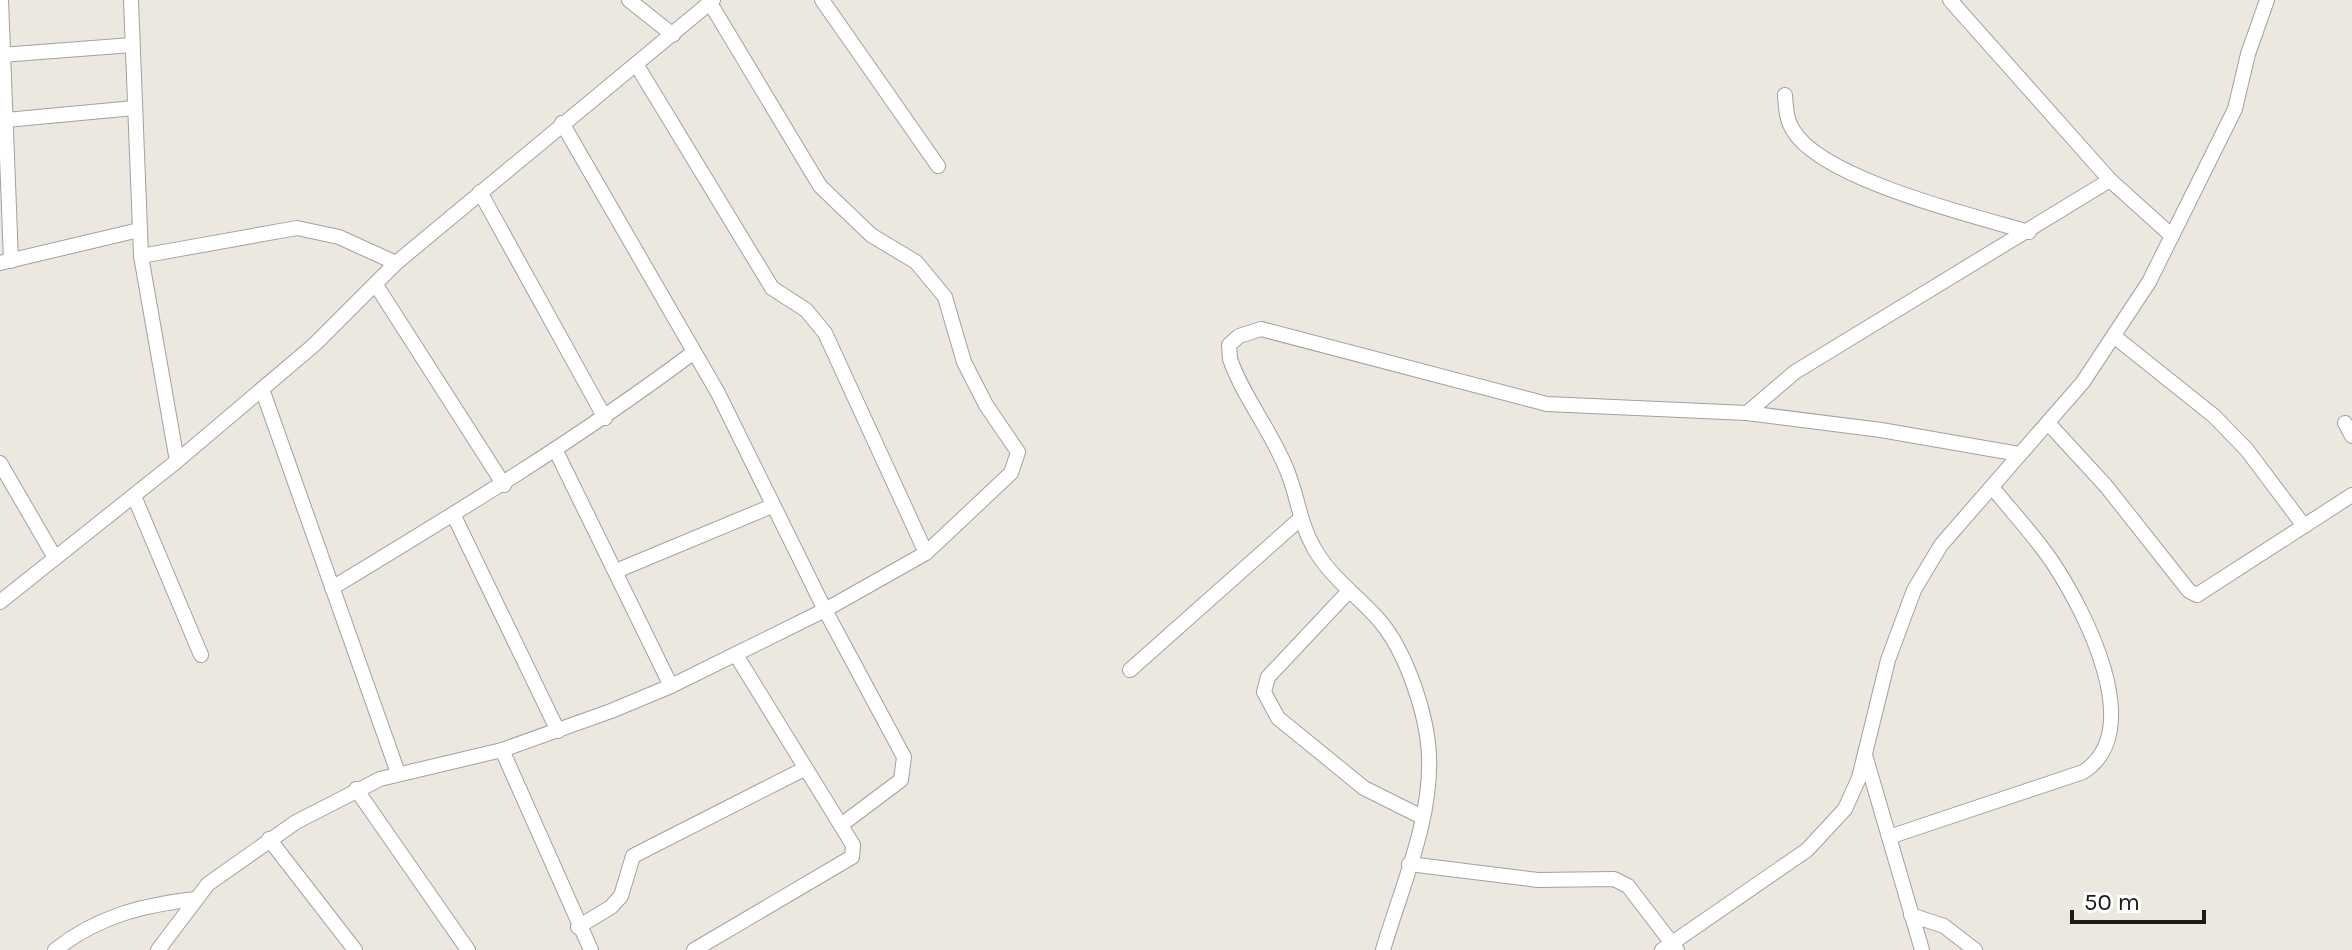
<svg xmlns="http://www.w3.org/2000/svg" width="2352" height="950" font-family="Karla,sans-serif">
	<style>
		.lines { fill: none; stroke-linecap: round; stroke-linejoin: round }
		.minor-casing { stroke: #a1a1a1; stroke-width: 16 }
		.minor { stroke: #fff; stroke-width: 14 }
	</style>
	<rect width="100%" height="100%" fill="#ece8df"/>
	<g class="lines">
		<g class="minor-casing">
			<g id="minor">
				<polyline points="1,0 11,261"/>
				<polyline points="131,0 141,256 177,461"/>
				<polyline points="629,0 673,35"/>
				<polyline points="822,0 938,166"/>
				<polyline points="1950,0 2110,180 2172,236"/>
				<polyline points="1,55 132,45"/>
				<polyline points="636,64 772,288 806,310 825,333 926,553"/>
				<path d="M1785 95C1786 107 1786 119 1793 130 1821 179 1974 216 2029 232"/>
				<polyline points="6,120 134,108"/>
				<polyline points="562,123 718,393 825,610 904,757 901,780 841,825"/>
				<polyline points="480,192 605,418"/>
				<polyline points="141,256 297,228 339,237 396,263"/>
				<polyline points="0,263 139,230"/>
				<polyline points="376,285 504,485"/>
				<polyline points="2115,337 2214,416 2247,450 2304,526"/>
				<polyline points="262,389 398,773"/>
				<polyline points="1747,413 1795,372 2110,180"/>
				<polyline points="2345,423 2352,436"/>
				<polyline points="2049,424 2106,486 2189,591 2197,595 2352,495"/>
				<polyline points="556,451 671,686"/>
				<polyline points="0,463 54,556"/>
				<polyline points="134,496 201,655"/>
				<polyline points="454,516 558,731"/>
				<polyline points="616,571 772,506"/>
				<path d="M332 588C456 513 578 439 694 352"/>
				<polyline points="1349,591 1268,677 1264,692 1278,718 1364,788 1422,817"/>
				<polyline points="0,602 177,461 314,345 396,263 713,0"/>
				<polyline points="1130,670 1300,519"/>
				<polyline points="502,750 591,950"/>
				<polyline points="1865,755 1922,950"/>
				<polyline points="356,789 468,950"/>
				<path d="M1889 837 2083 772C2148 731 2084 610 2053 563 2035 536 2012 512 1992 487"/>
				<polyline points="269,839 355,950"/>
				<polyline points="1409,864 1538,880 1614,879 1628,886 1677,950"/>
				<polyline points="1911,915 1944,926 1975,950"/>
				<polyline points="578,927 611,907 621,896 633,856 804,769"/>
				<path d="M55 950C98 916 143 905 196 899"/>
				<polyline points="158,950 208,884 296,822 380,779 502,750 611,711 671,686 825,610 926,553 1011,473 1018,452 986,405 964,362 945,297 916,262 871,235 820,186 710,3"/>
				<polyline points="694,950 852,857 853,845 736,655"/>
				<path d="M1383 950C1401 888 1432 821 1429 755 1427 714 1406 651 1379 620 1357 595 1330 577 1314 548 1300 524 1298 498 1288 473 1273 433 1244 399 1230 359L1229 345 1239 336 1261 329 1547 404 1747 413 1881 430 2019 454"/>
				<polyline points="1662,950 1807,850 1845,809 1859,778 1888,660 1914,590 1941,545 2083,382 2149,282 2235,109 2248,54 2267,0"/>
			</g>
		</g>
		<use href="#minor" class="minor"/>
	</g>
	<path d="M2072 910v12h132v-12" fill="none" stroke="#1a1a1a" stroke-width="4"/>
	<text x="2084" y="910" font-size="24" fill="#1a1a1a" stroke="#ffffff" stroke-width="6" paint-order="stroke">50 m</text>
</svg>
